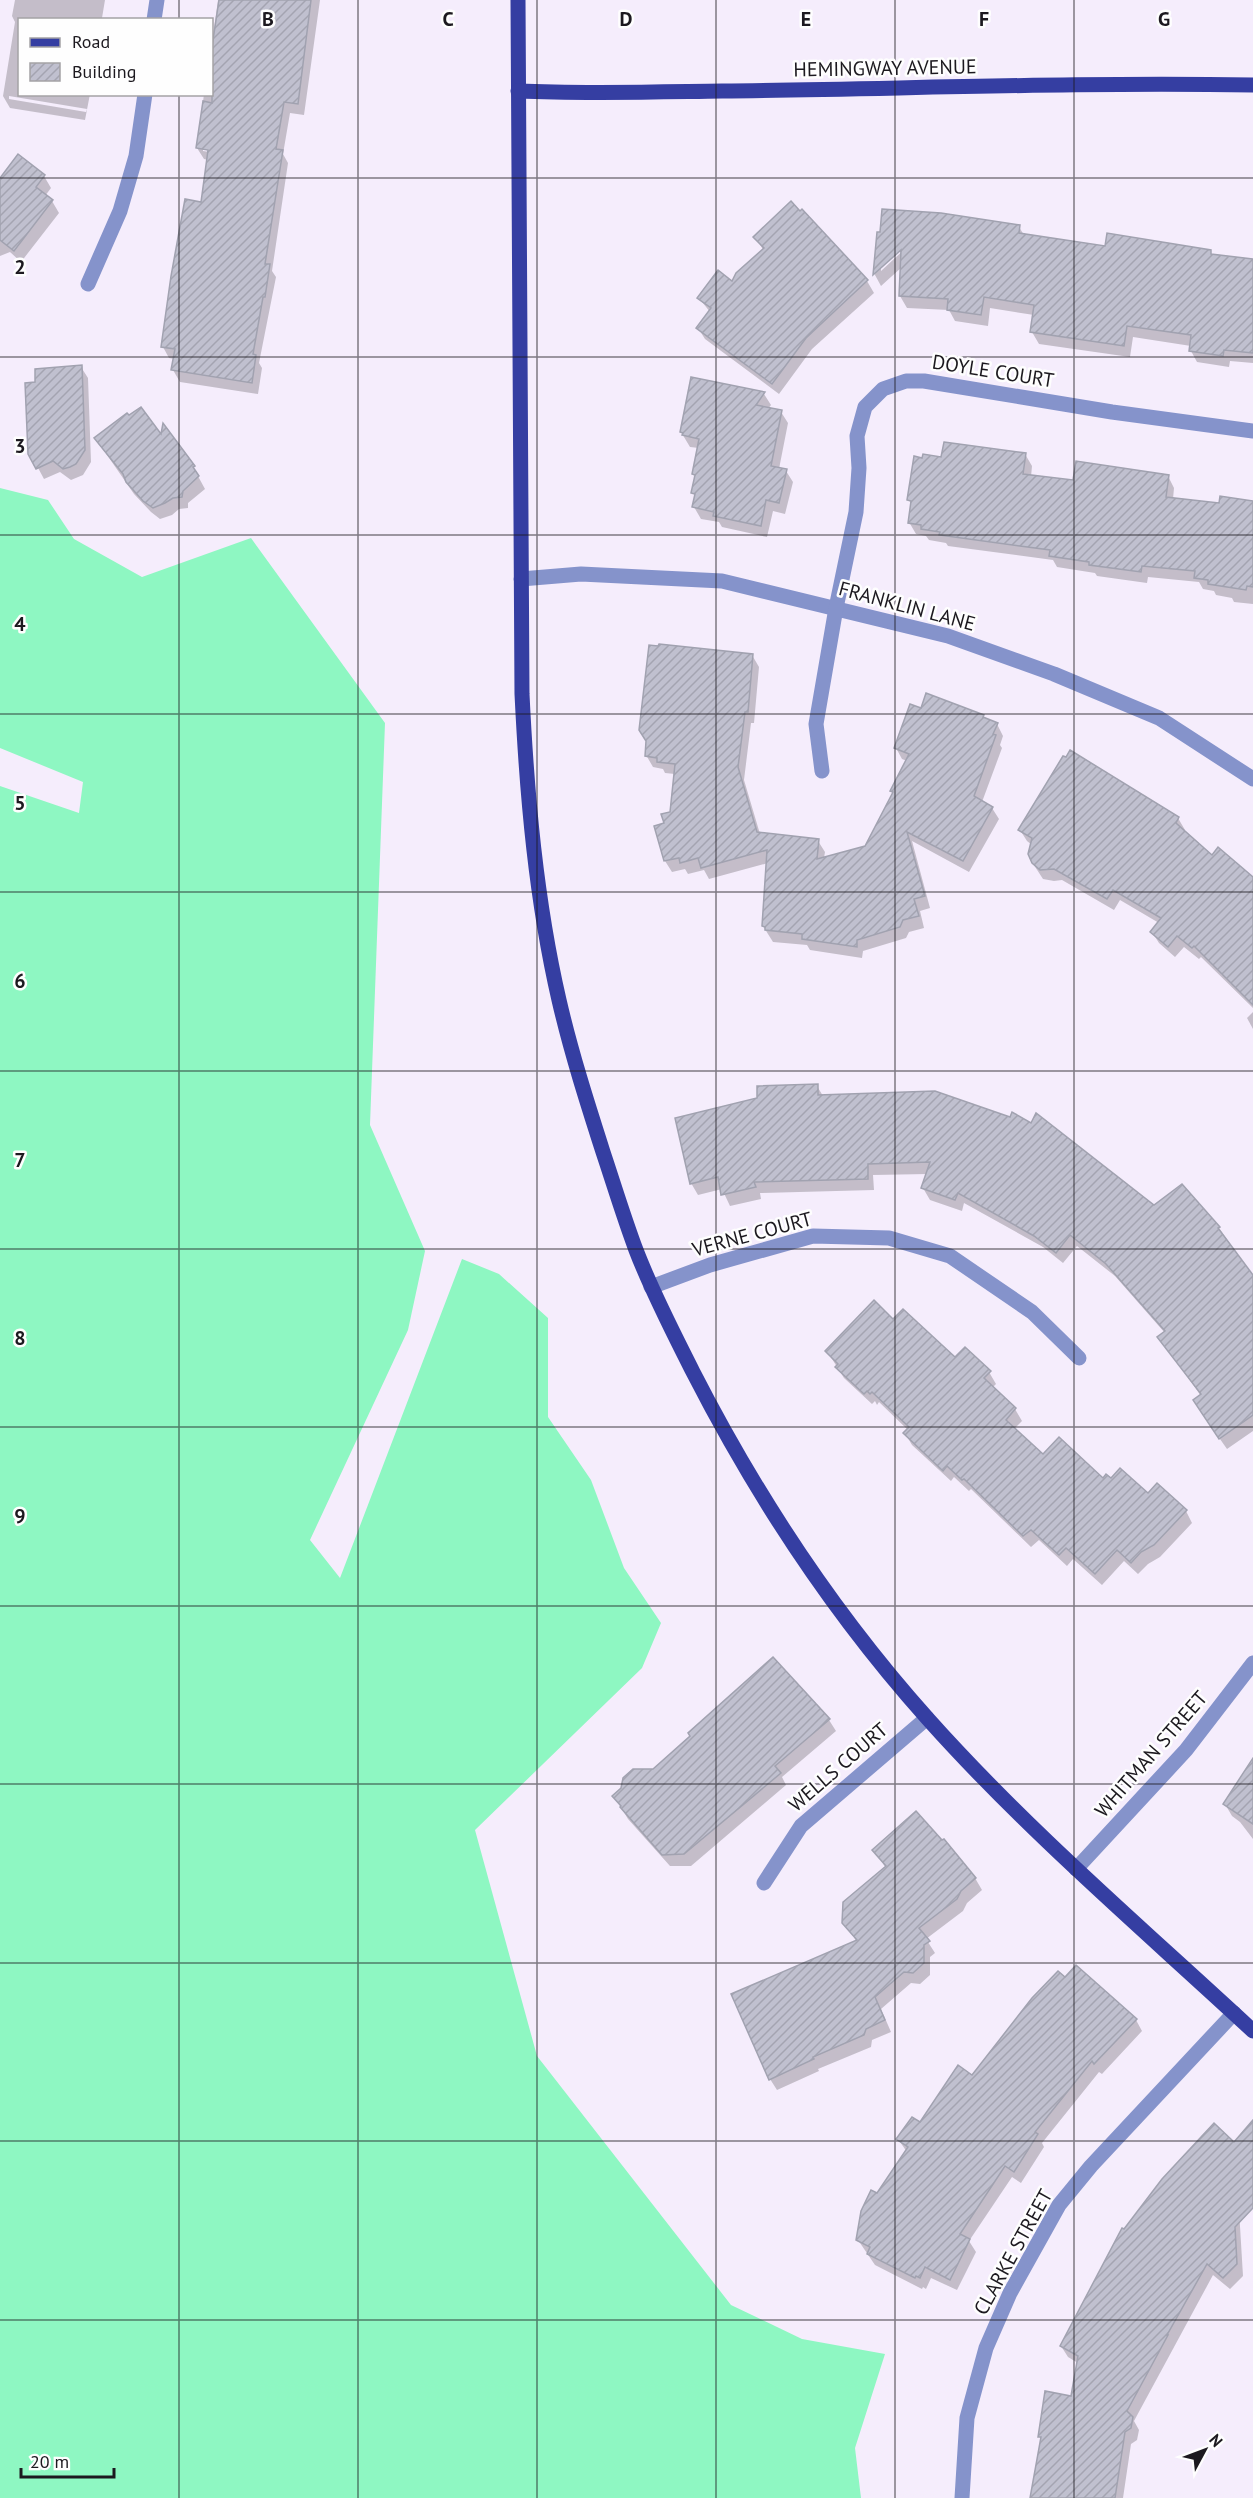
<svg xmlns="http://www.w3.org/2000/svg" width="1253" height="2498" font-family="'PT Sans',sans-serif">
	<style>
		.grass { fill: #8ef7c2 }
		.shadow { fill: #0003; fill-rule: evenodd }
		.building { fill: url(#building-hatch); stroke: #a1a2b0; stroke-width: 1.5 }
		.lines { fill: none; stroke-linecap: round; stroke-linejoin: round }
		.minor { stroke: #8593cb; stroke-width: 15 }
		.major { stroke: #353ea2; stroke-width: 15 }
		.grid { fill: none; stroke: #1c191f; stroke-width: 1.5; stroke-opacity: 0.55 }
		.labels { text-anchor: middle; stroke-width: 5; stroke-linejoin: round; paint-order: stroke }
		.street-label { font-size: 20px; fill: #1c191f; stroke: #fefefe }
		.grid-label { font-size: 20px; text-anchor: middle; font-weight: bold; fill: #1c191f; stroke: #fefefe; stroke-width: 5; stroke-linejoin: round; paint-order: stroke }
	</style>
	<defs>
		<pattern id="building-hatch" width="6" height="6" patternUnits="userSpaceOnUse" patternTransform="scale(1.5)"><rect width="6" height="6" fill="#c0c0cf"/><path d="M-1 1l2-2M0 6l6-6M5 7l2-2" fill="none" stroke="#a4a4b1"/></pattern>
	</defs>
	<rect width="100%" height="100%" fill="#f5edfc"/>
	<polygon class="grass" points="0,488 48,500 74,539 142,577 251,538 385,723 370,1125 425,1251 408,1330 310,1540 340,1578 462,1259 499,1274 548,1318 548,1417 591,1480 624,1568 661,1623 642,1668 475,1830 537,2056 731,2305 802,2339 885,2354 855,2448 861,2498 0,2498 0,786 79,813 83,782 0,748"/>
	<g class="shadow">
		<path d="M15 0H105L102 18 98 20H20V94H90L85 120 10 108 3 96 15 22 12 16ZM9 96 87 109 86 112 9 99Z"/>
		<path d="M218 0H320L304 115 290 113 283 154 288 163 272 271 276 277 259 363 262 368 258 394 180 382 173 370 175 359 169 358 163 347 202 203 208 160 204 159 197 148 204 94H212V42ZM203 148 216 153 203 151Z"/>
		<polygon points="44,176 51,188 45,196 52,201 59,213 21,262 10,252 0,256 0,181"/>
		<polygon points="802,211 867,281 874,293 812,349 779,394 705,339 698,328 710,312 699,298 733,283 764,251 755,237"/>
		<path d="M1019 227 1024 235 1106 248 1210 252 1212 255 1253 261V363L1230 361 1229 367 1197 362 1191 351V346L1133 337 1130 357 1039 344 1032 332 1034 315 990 308 988 326 955 321 949 310 907 308 900 296 902 267 881 286 875 275 878 233ZM906 243 908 246 881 271V267Z"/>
		<polygon points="81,367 88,378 91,462 83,475 71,480 60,472 44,479 30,453 37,384"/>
		<polygon points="692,379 764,394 771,405 768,409 781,412 788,423 779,469 786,471 793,482 785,514 773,511 767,537 722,527 719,522 701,519 694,507 696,497 693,493 696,478 693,473 699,448 690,447 681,432"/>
		<polygon points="164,427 193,467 205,489 188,503 188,508 179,509 172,515 160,519 151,512 134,494 96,439 162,438"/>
		<polygon points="1025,454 1032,466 1031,477 1075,482 1168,476 1174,488 1173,499 1220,505 1253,502 1253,604 1234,602 1232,598 1216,595 1214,591 1203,589 1199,582 1148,577 1147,583 1097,576 1095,573 1057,567 1053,560 948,546 946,543 929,540 926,536 916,534 909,522 912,505 909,500 943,459"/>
		<polygon points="752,655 759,667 754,723 751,723 744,780 760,834 818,841 825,852 824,858 866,847 893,794 891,791 907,761 902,759 896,748 921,710 983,716 986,720 997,724 1003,736 1000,745 1002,748 982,802 992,808 999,819 969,872 912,841 930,908 920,911 924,928 909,932 906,938 863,951 862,958 810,950 807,945 773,942 763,926 768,863 709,879 704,870 688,874 685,869 672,872 665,861 655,827 666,824 671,813 675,774 665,773 663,769 653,767 646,755"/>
		<polygon points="1178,818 1185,830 1184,832 1212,857 1253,879 1253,1008 1201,957 1199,959 1184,947 1175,957 1159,943 1152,932 1159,923 1120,900 1114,910 1062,880 1054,881 1043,879 1030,859 1032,845 1027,841 1020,830"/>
		<polygon points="1253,1012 1253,1029 1247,1018"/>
		<polygon points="817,1086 823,1096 1219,1228 1253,1277 1253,1431 1227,1449 1201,1412 1201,1396 1159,1337 1165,1333 1115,1276 1077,1246 1063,1263 1043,1247 964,1203 962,1211 930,1200 923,1188 928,1174 873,1175 874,1190 760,1193 761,1199 730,1206 722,1189 698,1195 691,1183"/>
		<polygon points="893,1321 955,1359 989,1372 996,1384 992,1388 1015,1409 1022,1421 1014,1429 1043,1456 1103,1480 1111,1480 1186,1511 1192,1523 1160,1557 1148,1564 1138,1574 1124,1561 1102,1585 1073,1559 1067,1566 1039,1540 1031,1547 971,1489 969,1491 954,1477 951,1481 912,1445 905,1433 908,1430 879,1402 877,1405 875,1401 872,1404 844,1378 827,1351"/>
		<polygon points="829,1720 836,1731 782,1777 786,1785 691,1866 670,1866 628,1819 614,1796"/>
		<polygon points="1253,1761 1253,1839 1240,1822 1232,1816 1225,1804"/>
		<polygon points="874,1850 975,1878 982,1890 967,1903 963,1911 926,1939 935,1953 930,1957 930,1975 920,1984 911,1983 881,2009 891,2032 872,2040 871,2047 818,2069 819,2071 777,2090 770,2079 857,1942 844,1922 886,1868"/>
		<polygon points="1136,2020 1142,2031 1102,2074 1099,2072 1042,2143 1044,2147 1021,2183 1012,2177 969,2241 976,2252 957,2290 931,2278 926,2289 923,2287 922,2289 875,2265 858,2240 877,2195 907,2152 898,2139 921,2124 972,2077"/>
		<polygon points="1253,2140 1253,2208 1238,2193 1243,2276 1230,2289 1213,2275 1134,2421 1139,2430 1137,2440 1131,2444 1123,2498 1032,2498 1042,2441 1039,2436 1073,2397 1078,2363 1068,2357 1061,2346 1234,2144"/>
	</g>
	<g class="building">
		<polygon points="219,0 311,0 298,104 284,102 276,149 283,150 265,264 270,264 265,297 263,297 253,354 256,355 252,383 171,370 175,349 161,347 171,276 185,199 201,202 208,150 196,148 203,101 212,103 212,47"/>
		<polygon points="18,154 45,175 36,187 53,200 14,251 0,240 0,178"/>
		<polygon points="791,201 800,211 802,209 868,280 806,338 772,384 696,328 711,308 697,298 718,270 732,281 736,273 764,248 753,237"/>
		<polygon points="882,209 941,213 1020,225 1019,233 1105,246 1107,233 1211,250 1211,254 1253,259 1253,353 1224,350 1223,356 1189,351 1191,335 1127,326 1124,346 1030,332 1034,305 984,297 981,315 947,310 948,299 899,296 901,250 873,275 877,232 880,232"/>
		<polygon points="82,365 85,450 76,464 70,467 63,469 53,461 36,469 28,454 25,383 35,382 35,369"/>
		<polygon points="691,377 765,392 756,405 782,410 771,466 787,469 779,503 766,500 761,526 713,516 714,512 692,507 695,494 691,493 695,475 692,474 699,439 682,435 683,433 680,432"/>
		<polygon points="141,407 161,434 163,423 195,466 193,467 199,476 183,491 182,497 173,498 165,503 153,508 143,501 126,482 123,474 94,438 127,413 129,415"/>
		<polygon points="944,442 1026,453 1023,474 1073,480 1076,461 1169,475 1166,497 1219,503 1220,496 1253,501 1253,587 1247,586 1246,590 1208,584 1208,580 1194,578 1195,571 1142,566 1141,572 1089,565 1089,562 1049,556 1050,550 939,535 940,532 921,529 921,525 908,523 911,501 907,500 914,456 922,458 923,454 941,457"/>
		<polygon points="659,644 753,654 748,712 745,712 738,767 757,832 819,839 817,859 865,846 893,792 890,791 909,754 894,748 910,704 921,708 926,693 984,715 983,717 998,723 993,734 996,735 974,796 993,807 963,861 907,832 925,896 914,899 919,916 903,920 900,927 857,940 857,947 802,939 802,934 765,930 765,927 762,926 767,850 701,868 698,858 680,863 679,858 664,861 654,826 664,823 661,814 670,812 675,764 657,762 657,758 645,756 646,741 639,730 649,645 658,646"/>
		<polygon points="1070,750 1179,817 1176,823 1212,855 1218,847 1253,877 1253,1005 1194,946 1192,948 1177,936 1168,947 1150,932 1161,918 1113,890 1107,899 1054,869 1040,870 1032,863 1028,854 1032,838 1018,830 1063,756 1066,757"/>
		<polygon points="818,1084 818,1095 935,1091 1010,1117 1012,1112 1031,1123 1036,1113 1154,1205 1182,1184 1220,1227 1218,1228 1253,1275 1253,1415 1219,1439 1193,1400 1201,1394 1157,1337 1165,1331 1106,1264 1070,1235 1056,1253 1034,1236 958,1193 955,1200 921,1188 930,1162 868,1164 868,1179 754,1182 756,1187 721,1195 718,1177 690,1184 675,1118 757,1098 757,1086"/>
		<polygon points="874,1300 893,1319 903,1309 955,1357 965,1347 991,1371 984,1378 1016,1408 1006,1420 1043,1454 1059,1437 1103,1478 1106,1474 1111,1478 1120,1468 1148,1493 1157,1483 1187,1510 1154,1545 1141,1552 1131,1563 1117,1550 1095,1574 1066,1548 1059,1555 1031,1530 1023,1536 964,1479 962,1480 947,1466 943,1471 903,1433 909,1427 872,1392 870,1394 867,1391 864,1394 835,1367 838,1364 825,1351"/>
		<polygon points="773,1657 830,1719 775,1766 781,1773 684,1854 662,1855 620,1807 621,1806 612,1796 621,1788 623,1778 633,1769 653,1769 690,1736 688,1733"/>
		<polygon points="1253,1758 1253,1824 1223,1804"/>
		<polygon points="916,1811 942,1840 944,1839 976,1878 961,1891 957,1899 919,1928 930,1941 924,1945 924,1963 913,1973 904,1972 875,1997 885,2020 866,2029 864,2035 813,2057 814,2059 769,2080 731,1994 857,1940 842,1923 843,1902 886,1866 872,1850"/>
		<polygon points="1076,1965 1137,2019 1094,2064 1092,2061 1035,2132 1038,2134 1014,2172 1005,2166 960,2234 970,2239 950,2280 925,2267 920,2278 916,2276 915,2278 867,2254 870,2247 856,2240 861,2211 871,2190 877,2193 908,2147 896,2139 912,2117 920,2122 958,2065 972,2075 1032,1998 1058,1971 1065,1977"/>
		<polygon points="1253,2120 1253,2208 1235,2227 1237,2264 1223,2278 1207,2264 1167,2335 1168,2335 1127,2411 1133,2417 1131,2428 1125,2432 1115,2498 1030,2498 1041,2437 1038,2437 1045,2391 1071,2396 1078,2356 1060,2346 1122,2228 1124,2229 1162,2179 1214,2123 1234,2142"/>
	</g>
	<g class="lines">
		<g class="minor">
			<polyline points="154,20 157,0"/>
			<polyline points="88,284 120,211 136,156 145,94"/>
			<polyline points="521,579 581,574 722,581 948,636 1054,674 1159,718 1253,779"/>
			<polyline points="822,771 816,724 836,608 856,512 859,468 857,436 865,407 883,389 906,381 924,381 1112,412 1253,431"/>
			<polyline points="651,1287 710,1265 813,1236 889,1238 950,1256 1032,1312 1079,1358"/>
			<polyline points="1076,1869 1186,1750 1253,1663"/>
			<polyline points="764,1883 801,1826 927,1718"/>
			<polyline points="962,2498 967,2418 986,2348 1010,2293 1059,2205 1091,2166 1234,2013"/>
		</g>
		<g class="major">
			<path d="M518 0 522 694C527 797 536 900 559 1000 571 1052 587 1102 603 1152 614 1185 624 1218 636 1250 652 1292 673 1332 693 1372 757 1497 834 1614 928 1719 1028 1831 1143 1929 1253 2031"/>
			<path d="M518 91C586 94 654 92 722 91 899 89 1076 82 1253 85"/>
		</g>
	</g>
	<path class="grid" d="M179 0V20M358 0V2498M537 0V2498M716 0V2498M895 0V2498M1074 0V2498M179 94V2498M0 178H1253M0 357H1253M0 535H1253M0 714H1253M0 892H1253M0 1071H1253M0 1249H1253M0 1427H1253M0 1606H1253M0 1784H1253M0 1963H1253M0 2141H1253M0 2320H1253"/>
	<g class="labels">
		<g class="street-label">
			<text transform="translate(885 68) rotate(-1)" y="7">HEMINGWAY AVENUE</text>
			<text transform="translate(993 371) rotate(9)" y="7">DOYLE COURT</text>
			<text transform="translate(907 606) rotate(15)" y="7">FRANKLIN LANE</text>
			<text transform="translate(752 1234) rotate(-15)" y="7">VERNE COURT</text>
			<text transform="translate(1151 1754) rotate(-49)" y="7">WHITMAN STREET</text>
			<text transform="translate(838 1767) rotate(-41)" y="7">WELLS COURT</text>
			<text transform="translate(1013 2252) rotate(-61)" y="7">CLARKE STREET</text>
		</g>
	</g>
	<g class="grid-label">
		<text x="268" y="26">B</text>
		<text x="448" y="26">C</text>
		<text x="626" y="26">D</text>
		<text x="806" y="26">E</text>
		<text x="984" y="26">F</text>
		<text x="1164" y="26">G</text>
		<text x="20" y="274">2</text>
		<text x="20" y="453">3</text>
		<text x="20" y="631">4</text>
		<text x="20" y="810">5</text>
		<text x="20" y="988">6</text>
		<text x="20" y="1167">7</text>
		<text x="20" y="1345">8</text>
		<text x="20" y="1523">9</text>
	</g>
	<rect x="18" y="18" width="195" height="78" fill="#fefefe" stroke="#a4a2a5" stroke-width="1.5"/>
	<rect x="30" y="38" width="30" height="9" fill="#353ea2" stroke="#a4a2a5" stroke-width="1.5"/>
	<text x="72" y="48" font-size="18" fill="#1c191f">Road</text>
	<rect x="30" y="63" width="30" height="18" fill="url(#building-hatch)" stroke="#a4a2a5" stroke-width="1.5"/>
	<text x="72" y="78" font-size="18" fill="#1c191f">Building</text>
	<g transform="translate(1205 2450) rotate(49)" stroke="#fefefe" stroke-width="4.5" paint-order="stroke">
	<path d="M0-4.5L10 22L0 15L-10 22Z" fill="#1c191f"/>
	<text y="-9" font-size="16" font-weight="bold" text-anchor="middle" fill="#1c191f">N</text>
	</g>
	<path d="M21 2468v9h93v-9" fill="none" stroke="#1c191f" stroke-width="3"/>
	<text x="30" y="2468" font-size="18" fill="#1c191f" stroke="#fefefe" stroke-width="4.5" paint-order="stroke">20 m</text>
</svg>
